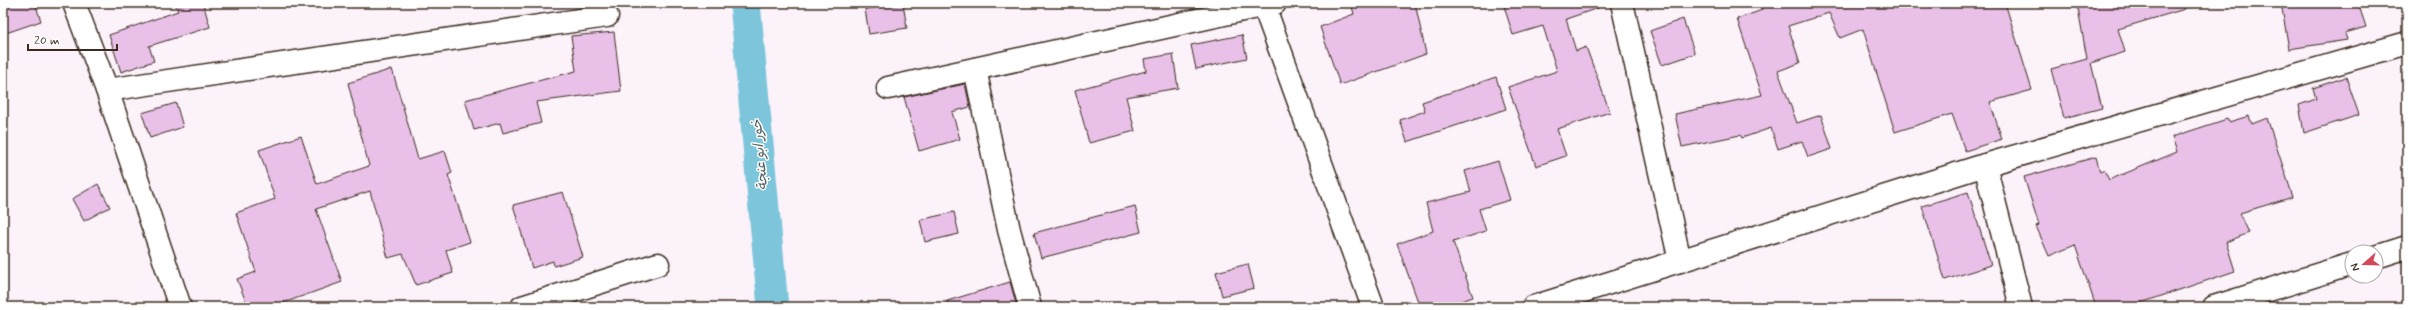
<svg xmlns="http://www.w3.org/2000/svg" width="2410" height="310" font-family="Mynerve,'Playpen Sans Arabic',sans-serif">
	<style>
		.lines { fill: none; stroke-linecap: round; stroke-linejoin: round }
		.canal { stroke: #7bc5db; stroke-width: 31 }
		.building { fill: #e9c0e8; stroke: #3b2a1e }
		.street-casing { stroke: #3b2a1e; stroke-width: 25 }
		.street { stroke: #fff; stroke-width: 22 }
		.labels { text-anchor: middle; stroke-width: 3; stroke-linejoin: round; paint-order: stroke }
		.water-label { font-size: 14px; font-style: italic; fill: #516060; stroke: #fff }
	</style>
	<rect width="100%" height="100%" fill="#fbf2fa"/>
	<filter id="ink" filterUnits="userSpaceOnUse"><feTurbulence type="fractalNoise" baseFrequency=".025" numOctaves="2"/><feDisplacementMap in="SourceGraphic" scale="8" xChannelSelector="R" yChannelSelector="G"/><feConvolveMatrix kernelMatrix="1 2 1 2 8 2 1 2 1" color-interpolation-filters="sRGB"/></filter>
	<g filter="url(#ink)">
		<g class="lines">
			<polyline class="canal" points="745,3 773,307"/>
		</g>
		<g class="building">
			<polygon points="3,3 35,3 41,21 3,34"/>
			<polygon points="175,3 203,3 210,27 149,46 154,61 121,72 109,35 178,11"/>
			<polygon points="1351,3 1415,3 1426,54 1340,85 1320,27 1354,14"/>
			<polygon points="1503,3 1597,3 1598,8 1566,19 1576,51 1586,47 1610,112 1557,129 1566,156 1536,166 1508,87 1557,71 1543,26 1513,35"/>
			<polygon points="1761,3 2005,3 2032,90 1990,102 2002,139 1965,151 1952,114 1895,132 1863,29 1840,38 1829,13 1788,26 1800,63 1778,71 1797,123 1821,115 1832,149 1808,157 1802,141 1778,149 1771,128 1742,138 1740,135 1682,147 1675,114 1762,95 1737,19 1762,10"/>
			<polygon points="2077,3 2184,3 2185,9 2118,29 2125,52 2091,63 2102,108 2064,118 2051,69 2087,59"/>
			<polygon points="2281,3 2358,3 2366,27 2345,33 2347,40 2289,49"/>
			<polygon points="903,4 907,28 869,34 865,9"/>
			<polygon points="1683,19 1695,54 1662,65 1650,31"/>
			<polygon points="614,32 621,91 536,102 541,123 503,133 500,123 474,130 465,100 576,71 571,36"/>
			<polygon points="1242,35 1247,58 1196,69 1191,45"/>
			<polygon points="1173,54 1178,88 1126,97 1135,131 1089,143 1075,90 1146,71 1144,59"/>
			<polygon points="392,69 418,159 445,151 452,173 448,175 470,242 446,250 453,273 416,285 403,254 388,258 370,191 316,209 342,282 272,307 248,307 237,279 256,272 236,213 275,199 259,150 301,136 317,184 369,166 348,83"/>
			<polygon points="1496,77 1506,109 1407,142 1400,120 1425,111 1422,102"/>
			<polygon points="2346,77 2359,115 2304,133 2299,105 2316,99 2313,88"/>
			<polygon points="965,84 970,107 952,112 960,139 919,151 904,97"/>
			<polygon points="176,103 183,127 150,138 142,113"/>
			<polygon points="2249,116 2252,124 2267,118 2293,197 2240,213 2249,233 2226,242 2235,271 2129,307 2096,307 2075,245 2049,256 2036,226 2039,225 2024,177 2096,157 2100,172 2104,170 2109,180 2177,152 2172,137 2227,119 2229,122"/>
			<polygon points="1498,161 1510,200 1479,209 1486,231 1453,242 1473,297 1444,307 1420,307 1397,244 1433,231 1426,203 1471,192 1465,171"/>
			<polygon points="98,184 110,207 84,221 72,199"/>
			<polygon points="563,192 583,257 554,266 553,261 532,268 513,205"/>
			<polygon points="1968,192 1991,265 1945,280 1922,206"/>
			<polygon points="1135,206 1141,232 1041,258 1034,233"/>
			<polygon points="954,212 959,234 925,242 920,220"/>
			<polygon points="1248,264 1254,288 1222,296 1216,272"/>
			<polygon points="1010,282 1017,307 948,307 947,301"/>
		</g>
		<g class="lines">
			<g class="street-casing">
				<g id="street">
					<polyline points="74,3 107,90 180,307"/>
					<polyline points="1263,3 1373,307"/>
					<polyline points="1622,3 1680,261"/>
					<polyline points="975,69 1009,230 1030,307"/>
					<polyline points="888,88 1275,3"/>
					<polyline points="107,90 607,16"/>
					<polyline points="1985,165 2021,307"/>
					<polyline points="2376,257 2407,247"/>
					<polyline points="522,307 658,264"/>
					<polyline points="1533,307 1985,165 2407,43"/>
					<polyline points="2214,307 2352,264"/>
				</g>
			</g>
			<use href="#street" class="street"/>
		</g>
	</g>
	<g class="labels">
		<g class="water-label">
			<text transform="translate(759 155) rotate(-95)" y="5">خور ابو عنجة</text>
		</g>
	</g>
	<rect width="2410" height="310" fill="none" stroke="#fff" stroke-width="16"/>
	<rect x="8" y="8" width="2394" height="294" fill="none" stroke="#3b2a1e" stroke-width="1.5" filter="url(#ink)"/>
	<g transform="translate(2364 264) rotate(250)"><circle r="19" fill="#ffffff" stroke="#b1aaa5"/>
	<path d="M0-3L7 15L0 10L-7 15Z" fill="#d1495b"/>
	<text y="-6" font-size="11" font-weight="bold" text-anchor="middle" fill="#3b2a1e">N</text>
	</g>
	<path d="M28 44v6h89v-6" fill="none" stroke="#3b2a1e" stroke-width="2"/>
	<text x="34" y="44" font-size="12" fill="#3b2a1e" stroke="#ffffff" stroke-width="3" paint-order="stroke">20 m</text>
</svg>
